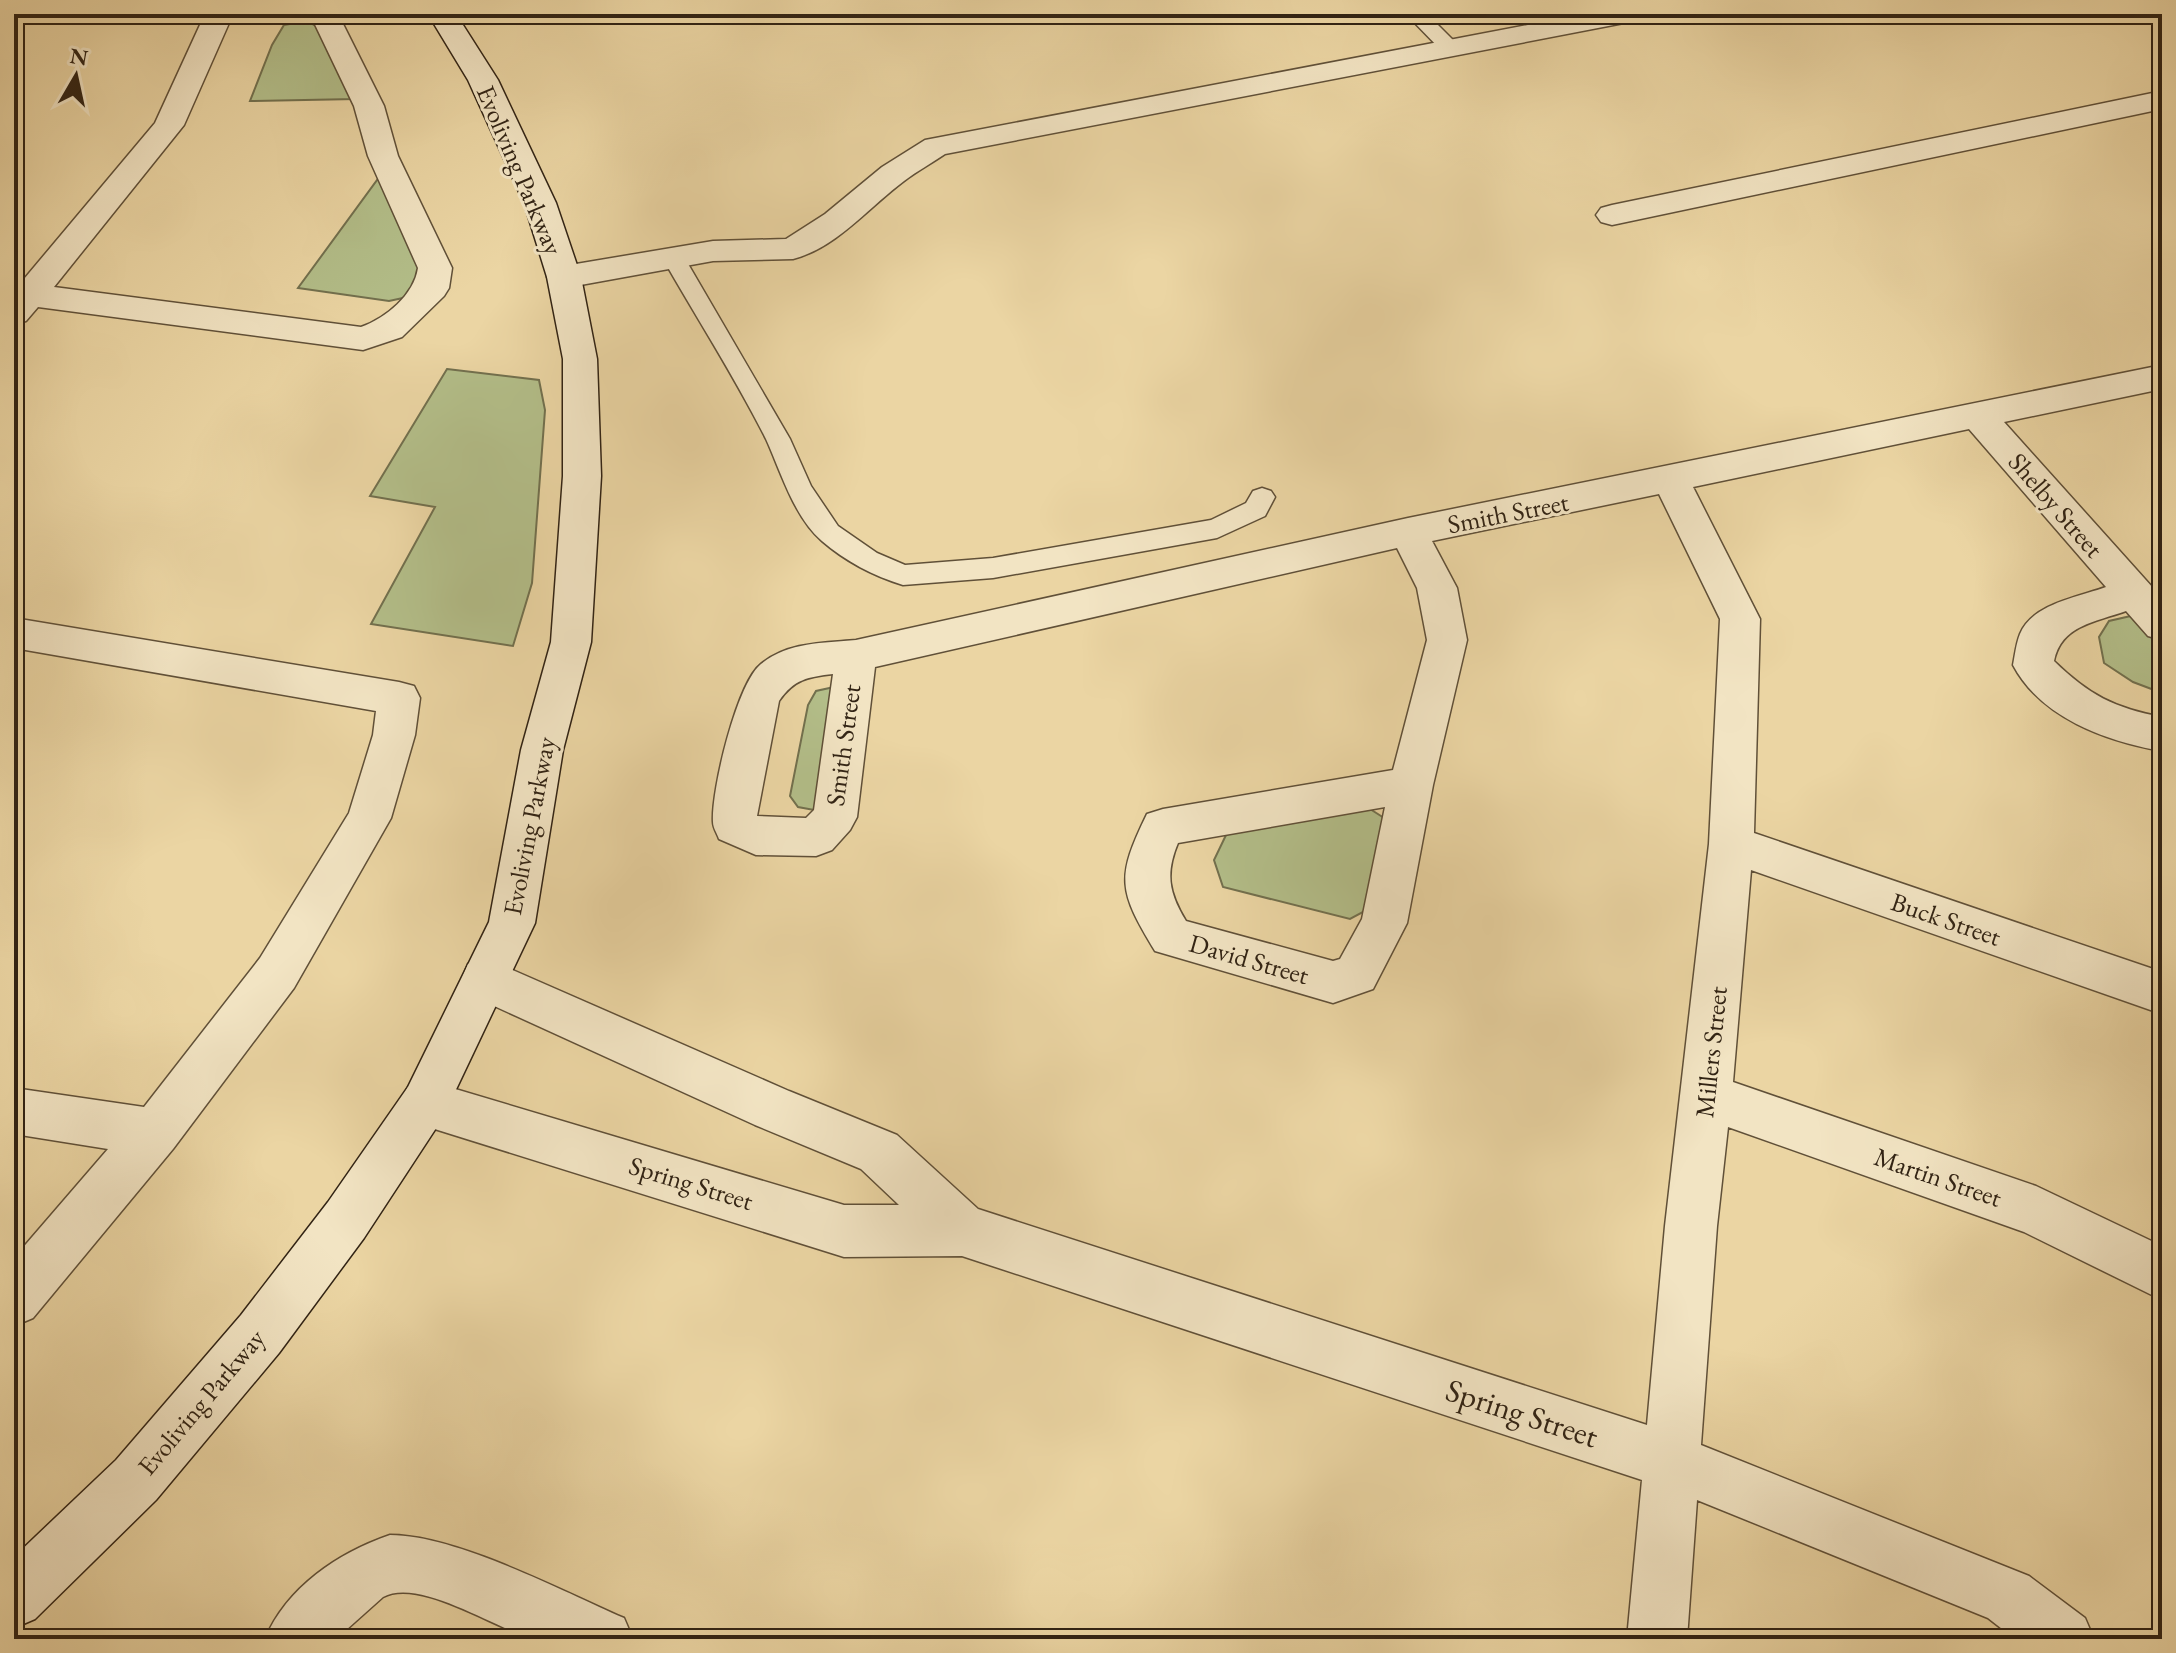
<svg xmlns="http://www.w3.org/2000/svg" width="2176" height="1653" font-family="'EB Garamond',serif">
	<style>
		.green { fill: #b3be89; stroke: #72704e; stroke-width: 2 }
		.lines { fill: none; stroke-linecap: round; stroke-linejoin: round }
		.lane-casing { stroke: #605038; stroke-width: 3 }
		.street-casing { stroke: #605038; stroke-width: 3 }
		.secondary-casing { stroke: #312314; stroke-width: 3 }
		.lane { fill: #f2e4c3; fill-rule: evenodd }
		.street { fill: #f2e4c3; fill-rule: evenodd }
		.secondary { fill: #f2e4c3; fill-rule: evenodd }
		.labels { text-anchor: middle; stroke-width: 6; stroke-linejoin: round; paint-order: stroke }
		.street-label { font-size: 26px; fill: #312314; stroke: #f2e4c3 }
		.near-street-label { font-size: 32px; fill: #312314; stroke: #f2e4c3 }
	</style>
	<rect width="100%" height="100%" fill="#ebd5a3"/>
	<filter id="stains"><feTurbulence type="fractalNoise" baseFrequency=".0025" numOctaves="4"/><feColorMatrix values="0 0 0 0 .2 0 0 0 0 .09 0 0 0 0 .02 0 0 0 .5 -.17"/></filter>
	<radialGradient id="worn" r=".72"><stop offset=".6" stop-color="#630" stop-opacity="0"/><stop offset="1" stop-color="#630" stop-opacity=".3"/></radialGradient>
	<g class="green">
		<polygon points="307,21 322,29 355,99 250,101 272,45 284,25"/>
		<polygon points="391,161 427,268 412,296 389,301 298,288"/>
		<polygon points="447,369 539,380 545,410 532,583 513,646 371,624 435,507 370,496"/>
		<polygon points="2135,615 2162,620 2162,693 2133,682 2104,663 2099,637 2109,621"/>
		<polygon points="834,687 827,801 814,810 798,807 790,796 808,705 816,691"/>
		<polygon points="1370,809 1395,825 1376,905 1350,919 1223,887 1214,860 1227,833"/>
	</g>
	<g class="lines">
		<g class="lane-casing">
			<g id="lane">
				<polygon points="1406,14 1427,14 1457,44 1460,48 1457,52 1443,52"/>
				<path d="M673 250 681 252 684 257 790 439 811 486 838 526 877 553 905 565 993 558 1211 520 1246 503 1253 491 1262 488 1271 491 1275 497 1265 516 1217 538 993 578 903 585C874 576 845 561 822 541 794 517 781 472 766 439 735 377 696 317 662 257L665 252Z"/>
			</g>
		</g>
		<g class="street-casing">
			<g id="street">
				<path d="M205 14H233L184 125 54 287 361 327C386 318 414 295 418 268L368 156 354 106 310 14H338L384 106 398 156 452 268 449 288 444 296 402 337 363 350 38 307 26 321 14 324V291L155 123Z"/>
				<path d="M1585 14H1643L1639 20 1629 22 945 154C932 163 917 171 904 181 869 207 836 248 793 259L713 261 564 288 552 284 547 277 552 270 564 266 713 241 786 239 825 214 882 167 925 140Z"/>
				<polygon points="2162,91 2162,109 1612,225 1601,222 1596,215 1601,208 1612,205"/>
				<path d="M2162 365V389L2004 422 2162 598V640L2148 636 2126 611C2096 622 2061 625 2054 661 2089 695 2114 708 2162 717V751C2106 741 2041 718 2013 665 2015 655 2016 644 2020 634 2032 604 2078 597 2106 587L1969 429 1693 487 1760 619 1754 833 2162 972V1014L1751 870 1733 1082 2036 1186 2162 1246V1300L2024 1232 1728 1127 1717 1226 1701 1445 2029 1576 2085 1618 2094 1639H2015L1988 1618 1697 1500 1687 1639H1627L1642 1480 962 1256 844 1257 425 1126 408 1119 400 1103 408 1087 425 1080 844 1205H899L861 1169 755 1125 468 994 462 979 468 964 485 958 789 1091 897 1135 978 1209 1647 1425 1665 1226 1709 844 1720 619 1659 494 1432 541 1457 588 1467 640 1433 785 1407 923 1373 989 1333 1003 1155 951C1118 890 1116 878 1147 814L1163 809 1393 770 1427 640 1417 588 1397 548 875 667 857 817 850 830 832 850 816 856 756 855 719 839C717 833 713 828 713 822 711 791 737 683 761 664 788 642 823 643 856 640L1408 518ZM833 674 814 810 806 818 757 816 779 701C794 679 808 677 833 674ZM1385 807 1362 919 1340 959 1333 961 1186 921C1169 893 1165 874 1178 843Z"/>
				<polygon points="14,618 399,682 414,686 420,698 415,735 391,818 294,988 173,1149 33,1318 14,1326 14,1258 108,1149 14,1134 14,1088 144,1107 260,958 349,813 373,735 376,711 14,648"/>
				<path d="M390 1535C456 1535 562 1591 624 1618L633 1639C608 1639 556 1644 534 1639 497 1630 420 1577 383 1597L336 1639H265C287 1587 338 1553 390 1535Z"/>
			</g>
		</g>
		<g class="secondary-casing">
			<polygon id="secondary" points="428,14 456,14 498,80 556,203 581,277 597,359 601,476 591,642 563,750 535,923 442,1119 364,1238 279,1353 156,1500 35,1619 14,1628 14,1557 116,1460 241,1315 328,1202 408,1087 489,922 521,750 551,642 563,476 563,359 547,277 524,203 468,80"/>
		</g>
		<use href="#lane" class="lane"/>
		<use href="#street" class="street"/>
		<use href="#secondary" class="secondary"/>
	</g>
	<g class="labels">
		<g class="street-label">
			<text transform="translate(520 170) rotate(67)" y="9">Evoliving Parkway</text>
			<text transform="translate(2056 505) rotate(49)" y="9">Shelby Street</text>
			<text transform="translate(1508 513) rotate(-11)" y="9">Smith Street</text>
			<text transform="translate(843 745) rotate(-82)" y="9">Smith Street</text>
			<text transform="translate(529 826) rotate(-79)" y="9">Evoliving Parkway</text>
			<text transform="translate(1946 919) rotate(19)" y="9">Buck Street</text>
			<text transform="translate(1249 959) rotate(16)" y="9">David Street</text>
			<text transform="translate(1711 1052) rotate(-84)" y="9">Millers Street</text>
			<text transform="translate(1938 1177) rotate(19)" y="9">Martin Street</text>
			<text transform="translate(691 1183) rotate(17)" y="9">Spring Street</text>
			<text transform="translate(201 1402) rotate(-50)" y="9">Evoliving Parkway</text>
		</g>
		<g class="near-street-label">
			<text transform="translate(1522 1413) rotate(18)" y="11">Spring Street</text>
		</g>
	</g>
	<rect width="2176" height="1653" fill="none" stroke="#ebd5a3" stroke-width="48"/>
	<rect x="16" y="16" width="2144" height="1621" fill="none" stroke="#312314" stroke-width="4"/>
	<rect x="24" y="24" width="2128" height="1605" fill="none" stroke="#312314" stroke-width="2"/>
	<g transform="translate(76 76) rotate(9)" stroke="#f2e4c3" stroke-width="6" paint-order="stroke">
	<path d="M0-6L14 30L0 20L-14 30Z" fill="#312314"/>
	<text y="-12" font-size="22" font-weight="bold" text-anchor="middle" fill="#312314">N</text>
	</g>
	<rect width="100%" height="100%" filter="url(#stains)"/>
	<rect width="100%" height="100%" fill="url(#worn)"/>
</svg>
